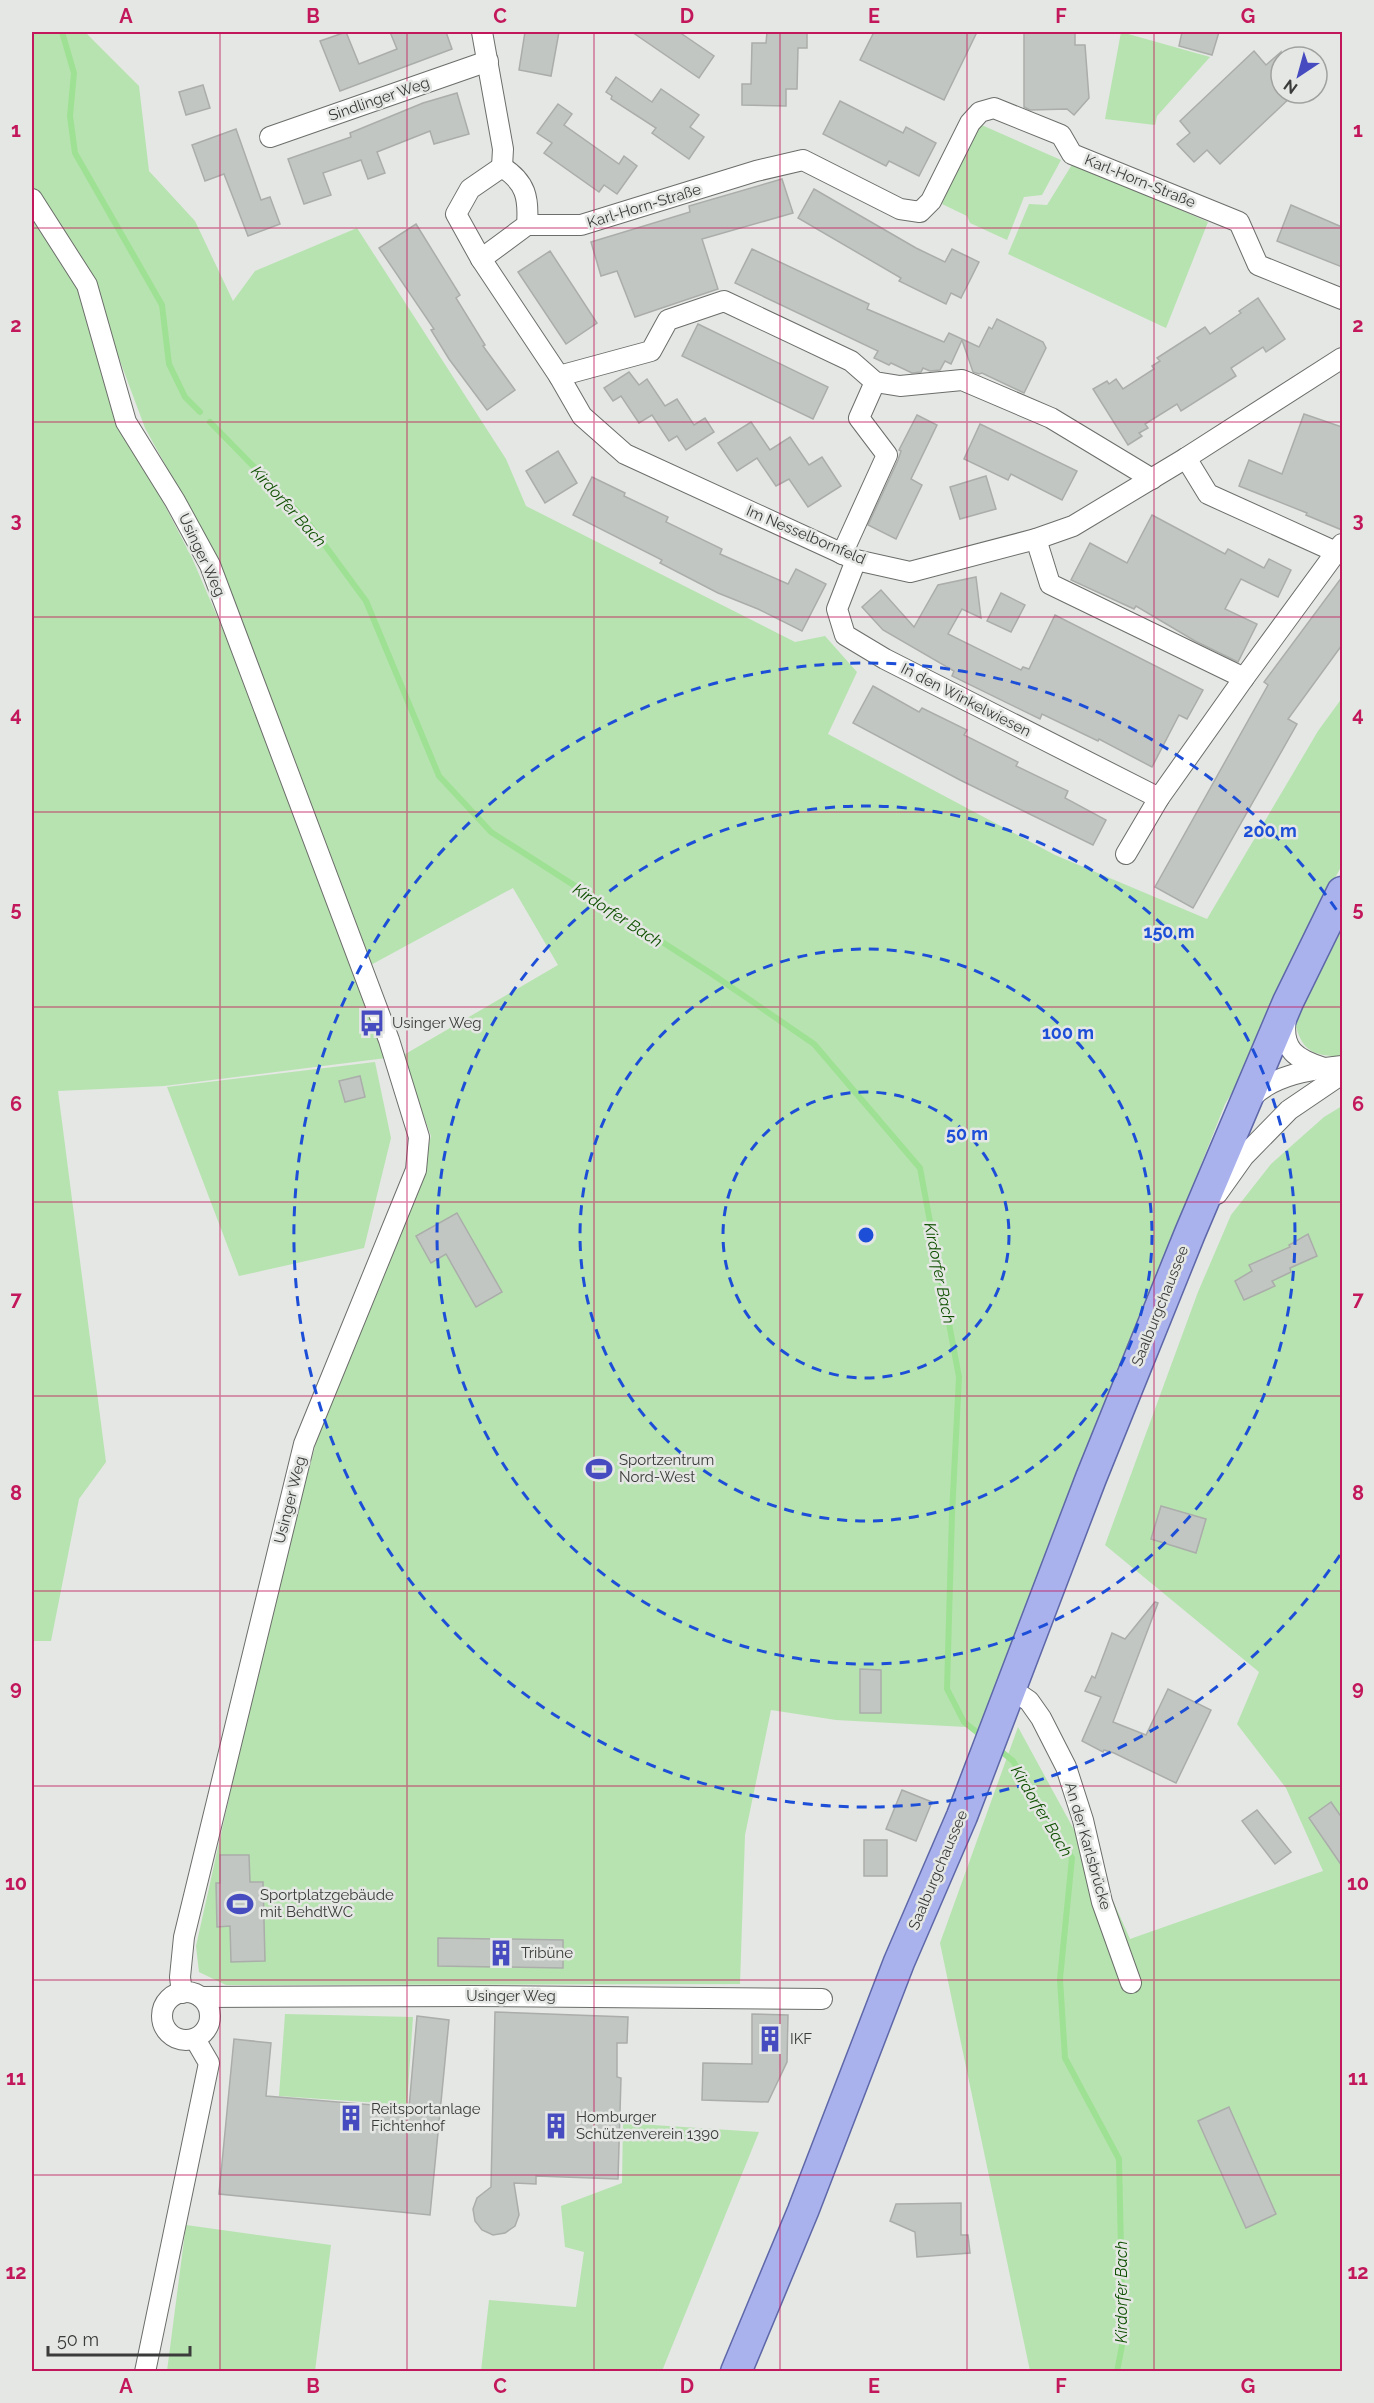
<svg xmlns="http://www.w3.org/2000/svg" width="1374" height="2403" font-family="Raleway,sans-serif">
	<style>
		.green { fill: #b7e3b0; fill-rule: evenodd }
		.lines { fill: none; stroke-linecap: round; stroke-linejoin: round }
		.stream { stroke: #9fe194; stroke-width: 6 }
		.building { fill: #c2c6c2; stroke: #aaada9; stroke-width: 1.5 }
		.minor-casing { stroke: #6b6e6a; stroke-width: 22 }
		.primary-casing { stroke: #5e67a8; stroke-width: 33 }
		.minor { stroke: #fff; stroke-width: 20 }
		.primary { stroke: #aab2ee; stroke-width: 30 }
		.grid { fill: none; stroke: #c2185b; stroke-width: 1.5; stroke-opacity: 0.55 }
		.ring { fill: none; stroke: #1d4ed8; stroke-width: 3; stroke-dasharray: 10 8 }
		.labels { text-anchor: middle; stroke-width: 5; stroke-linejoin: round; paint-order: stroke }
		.street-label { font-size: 15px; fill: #3a3b3a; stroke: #e4e7e3 }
		.poi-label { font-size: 15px; fill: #3a3b3a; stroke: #e4e7e3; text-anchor: start }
		.water-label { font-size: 16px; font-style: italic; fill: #0f5001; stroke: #e4e7e3 }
		.centre { fill: #1d4ed8; stroke: #e4e7e3; stroke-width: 3 }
		.ring-label { font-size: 18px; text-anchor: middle; font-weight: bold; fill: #1d4ed8; stroke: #e4e7e3; stroke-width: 5; stroke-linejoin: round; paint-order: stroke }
		.neatline { fill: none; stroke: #c2185b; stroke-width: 2 }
		.grid-label { font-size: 20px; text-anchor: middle; font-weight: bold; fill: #c2185b }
	</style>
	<rect width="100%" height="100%" fill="#e4e7e3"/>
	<g class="green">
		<path d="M32 32H85L139 86 149 171 195 221 233 301 255 271 357 228 506 459 526 506 795 642 825 636 857 672 828 734 1055 855 1207 919 1318 731 1342 698V865L1319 908 1242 1076 1225 1104 1008 1652 979 1733 966 1727 836 1720 771 1710 745 1835 740 1984 226 1985 199 1972 196 1946 272 1606 326 1406 419 1179 431 1136 402 1056 164 1086 58 1091 106 1462 79 1499 51 1641H32V211L79 286 115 409 192 558 361 951 215 555 145 428 90 280 32 188ZM513 888 558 965 402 1056 367 967Z"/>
		<polygon points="1121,32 1210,57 1157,116 1155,125 1105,119"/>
		<polygon points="977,123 1061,160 1042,195 1024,197 1007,240 970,223 967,216 942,204"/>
		<polygon points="1073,163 1208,222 1166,328 1008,254 1029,204 1047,205"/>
		<path d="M1342 917V1056C1310 1057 1299 1048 1294 1016Z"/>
		<polygon points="375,1062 391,1138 364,1248 239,1276 167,1087"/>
		<polygon points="1342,1106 1342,2371 1030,2371 940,1943 1018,1727 1114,1903 1130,1939 1323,1871 1286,1788 1237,1724 1259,1672 1105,1545 1198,1292 1231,1215 1271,1164 1324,1117"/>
		<polygon points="285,2014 413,2017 407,2105 279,2096"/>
		<polygon points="623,2123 759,2132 662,2371 481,2371 489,2300 576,2307 584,2252 565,2247 561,2206 622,2183"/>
		<polygon points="186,2225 331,2245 315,2371 167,2371"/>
	</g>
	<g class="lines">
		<g class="stream">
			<polyline points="62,32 74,73 70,116 75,153 162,305 169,364 185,397 200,412"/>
			<polyline points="210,422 307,521 366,601 439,776 491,832 712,974 814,1044 920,1168 959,1377 952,1514 947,1689 964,1722 983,1737"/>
			<polyline points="996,1747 1013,1761 1072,1858 1060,1979 1065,2058 1119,2159 1123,2340 1117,2372"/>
		</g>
	</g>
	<g class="building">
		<polygon points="346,32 359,64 397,49 390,32 446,32 452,49 340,91 320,41"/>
		<polygon points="525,32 559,32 551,76 519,70"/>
		<polygon points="632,32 679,32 714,56 699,78"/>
		<polygon points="767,32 807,32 807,48 798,48 797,89 786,89 786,106 742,105 742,84 751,84 752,43 766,43"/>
		<polygon points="874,32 977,32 944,100 860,60"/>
		<polygon points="1024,32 1075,32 1075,45 1085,45 1089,98 1074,115 1067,109 1030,110 1024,107"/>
		<polygon points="1182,32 1219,32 1212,55 1179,46"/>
		<polygon points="1254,51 1266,65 1281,52 1281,93 1295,93 1220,164 1207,150 1194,162 1177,144 1190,133 1180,121"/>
		<polygon points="616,77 652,102 661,89 699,115 690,127 704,137 689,159 652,133 656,128 611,99 612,96 606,92"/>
		<polygon points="203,85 210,108 186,115 179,92"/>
		<polygon points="457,93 469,134 434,144 430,131 377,152 385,173 368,179 361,160 323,173 331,195 304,204 288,159 351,137 350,133 423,103"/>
		<polygon points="840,101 903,133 906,127 936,143 919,176 889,161 886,166 823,134"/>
		<polygon points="558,104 572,114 564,125 619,164 624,156 637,166 617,194 604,185 599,192 544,153 552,143 537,133"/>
		<polygon points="236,129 261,200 270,197 280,224 248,236 224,174 205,181 192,145"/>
		<polygon points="782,179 793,213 702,239 718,289 635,317 617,271 601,276 591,242 690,212 689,206"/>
		<polygon points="814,189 916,248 945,262 952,249 979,262 961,298 951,293 946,304 899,281 901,278 798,218"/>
		<polygon points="1291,205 1342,227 1342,267 1277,241"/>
		<polygon points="416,224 460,295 456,298 485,345 483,346 515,390 487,410 449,359 431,330 434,329 379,248"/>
		<polygon points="752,249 869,304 867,309 944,342 949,333 979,347 989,327 992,329 997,319 1043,342 1046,348 1024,393 982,373 979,374 973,372 962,340 951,364 945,361 940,370 930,371 923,368 921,372 912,373 891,363 889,365 874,358 878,351 735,283"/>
		<polygon points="550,251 597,323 566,344 518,272"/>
		<polygon points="1258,298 1285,339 1266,352 1263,347 1231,368 1236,376 1181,411 1177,404 1145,424 1148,428 1139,433 1142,436 1128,445 1093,389 1107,381 1109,384 1116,379 1123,389 1154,369 1152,366 1160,361 1157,358 1205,327 1210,334 1241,313 1239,311"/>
		<polygon points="698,324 828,387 813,419 682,356"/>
		<polygon points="629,372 639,385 647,379 665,406 677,399 694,425 705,418 714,432 686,450 677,436 669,441 652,415 639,423 621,396 613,401 604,388"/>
		<polygon points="1304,414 1342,427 1342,530 1306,515 1307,513 1239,486 1249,460 1282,474"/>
		<polygon points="917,415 937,425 911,479 922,485 896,539 868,525 898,460 901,451 899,450"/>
		<polygon points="751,422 770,450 790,437 809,465 822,457 841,486 808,507 789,479 776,486 757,458 737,471 718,443"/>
		<polygon points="980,424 1077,471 1062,500 1011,474 1008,480 964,459"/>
		<polygon points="558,451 577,483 545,503 526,471"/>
		<polygon points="986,476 996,509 960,519 950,487"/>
		<polygon points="592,477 625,493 624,496 668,517 666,522 722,549 720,554 788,584 796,569 826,584 802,631 758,609 718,593 660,563 662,560 573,515"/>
		<polygon points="1152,515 1225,554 1228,549 1264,568 1269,559 1291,570 1278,597 1241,579 1225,609 1257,624 1238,662 1195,641 1136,606 1134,609 1071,580 1090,543 1127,563"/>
		<polygon points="976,577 981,618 962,609 948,634 1021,670 1023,667 1029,669 1055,615 1203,690 1187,719 1179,715 1152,767 1099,739 1098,741 1042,714 1040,719 952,676 954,671 883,630 862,607 881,590 914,627 938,585"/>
		<polygon points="1342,577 1342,645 1288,719 1297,724 1193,908 1155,887 1268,685 1264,682"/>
		<polygon points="1001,593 1025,605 1011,632 987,621"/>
		<polygon points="873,686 919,712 922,708 967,730 964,735 1018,762 1016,766 1068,791 1065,798 1106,820 1093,845 960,780 853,723"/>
		<polygon points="360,1076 365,1097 345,1102 339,1081"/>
		<polygon points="457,1213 502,1292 476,1307 446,1254 431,1263 416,1236"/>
		<polygon points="1308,1234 1317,1256 1290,1268 1291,1272 1272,1281 1275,1286 1244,1300 1235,1281 1252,1271 1249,1265 1290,1247 1289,1245"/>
		<polygon points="1161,1506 1206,1519 1196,1553 1151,1539"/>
		<polygon points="1155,1602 1158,1603 1113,1722 1146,1735 1168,1689 1211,1710 1176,1783 1114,1753 1104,1750 1103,1752 1082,1741 1101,1697 1085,1691 1092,1676 1095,1678 1112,1633 1125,1639"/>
		<polygon points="860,1669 881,1670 881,1713 860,1713"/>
		<polygon points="902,1790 932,1802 916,1841 886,1829"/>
		<polygon points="1331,1802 1342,1818 1342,1866 1309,1818"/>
		<polygon points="1257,1810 1291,1852 1275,1864 1242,1821"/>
		<rect x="864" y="1840" width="23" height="36"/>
		<polygon points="220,1855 249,1855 250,1882 263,1882 265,1961 231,1962 230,1926 217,1927 216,1883 220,1883"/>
		<polygon points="438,1938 563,1940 563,1968 438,1966"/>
		<polygon points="495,2012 628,2017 627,2043 617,2043 617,2077 621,2078 618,2179 536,2176 536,2184 514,2183 519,2215 515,2226 505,2233 493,2235 482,2230 475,2221 473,2209 477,2198 491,2187"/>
		<polygon points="752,2014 788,2015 787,2062 768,2102 702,2100 703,2063 752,2064"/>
		<polygon points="417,2016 449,2020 430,2215 219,2194 234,2039 271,2043 266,2096 409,2108"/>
		<polygon points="1229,2107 1276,2214 1246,2228 1198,2121"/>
		<polygon points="961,2203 961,2235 968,2235 970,2253 917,2257 915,2232 890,2221 896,2204"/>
	</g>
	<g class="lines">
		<g class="minor-casing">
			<g id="minor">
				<polyline points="482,32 503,149 502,167"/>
				<polyline points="270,137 488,61"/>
				<polyline points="502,167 470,189 456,214 481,259 559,376 582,416 625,454 856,560 910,572 1036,539 1073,526 1186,458 1342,358"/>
				<polyline points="32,199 87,285 126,422 175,501 210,565 389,1040 419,1137 416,1170 304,1444 184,1937 180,1977 182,1993"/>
				<polyline points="527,225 581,225 756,171 803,160 900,209 920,212 931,201 970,123 980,112 994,108 1061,135 1072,154 1239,222 1258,265 1342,299"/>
				<path d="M481 259 527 225C529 198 526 182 502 167"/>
				<polyline points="559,376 651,351 668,320 724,301 851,361 875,382 900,386 962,380 1051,418 1152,479"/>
				<polyline points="1186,458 1208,494 1336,552"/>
				<polyline points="1036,539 1050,584 1244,678"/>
				<polyline points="842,554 887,455 859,418 875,382"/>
				<polyline points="856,560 837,609 845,635 885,659 1159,798"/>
				<polyline points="1126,854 1159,798 1244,678 1342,544"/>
				<path d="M1286 1018C1281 1050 1296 1059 1324 1068"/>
				<path d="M1251 1098C1273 1075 1312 1069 1342 1066"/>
				<polyline points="1217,1194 1244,1156 1289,1110 1342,1074"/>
				<polyline points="1010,1688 1029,1701 1041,1718 1066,1767 1083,1820 1102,1902 1131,1983"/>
				<circle cx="186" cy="2016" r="24"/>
				<polyline points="201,1997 472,1996 822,1999"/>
				<polyline points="145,2372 209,2063 195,2039"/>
			</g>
		</g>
		<g class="primary-casing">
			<polyline id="primary" points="736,2372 803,2211 899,1962 962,1816 1091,1478 1190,1233 1288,1002 1342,892"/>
		</g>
		<use href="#minor" class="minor"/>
		<use href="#primary" class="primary"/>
	</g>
	<path class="grid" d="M220 32V2372M407 32V2372M594 32V2372M780 32V2372M967 32V2372M1154 32V2372M32 228H1342M32 422H1342M32 617H1342M32 812H1342M32 1007H1342M32 1202H1342M32 1396H1342M32 1591H1342M32 1786H1342M32 1980H1342M32 2175H1342"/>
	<g class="ring">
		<circle cx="866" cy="1235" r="143"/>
		<circle cx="866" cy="1235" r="286"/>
		<circle cx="866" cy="1235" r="429"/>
		<path d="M1340 1555A572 572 0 1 1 1340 915"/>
	</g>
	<defs>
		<g id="bus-bare" transform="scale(2.07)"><path d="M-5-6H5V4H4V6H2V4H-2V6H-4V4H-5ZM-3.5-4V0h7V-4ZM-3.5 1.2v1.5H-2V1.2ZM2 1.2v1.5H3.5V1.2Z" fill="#464bc0" stroke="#e4e7e3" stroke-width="2.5" paint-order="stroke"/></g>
		<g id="stadium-bare" transform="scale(2.07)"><path d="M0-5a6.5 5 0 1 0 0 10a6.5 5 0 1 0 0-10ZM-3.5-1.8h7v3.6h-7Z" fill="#464bc0" stroke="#e4e7e3" stroke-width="2.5" paint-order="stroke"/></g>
		<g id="building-bare" transform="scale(2.07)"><path d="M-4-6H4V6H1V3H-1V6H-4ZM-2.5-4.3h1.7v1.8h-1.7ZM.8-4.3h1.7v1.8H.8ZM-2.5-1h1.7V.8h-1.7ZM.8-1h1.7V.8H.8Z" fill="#464bc0" stroke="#e4e7e3" stroke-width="2.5" paint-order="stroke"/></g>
	</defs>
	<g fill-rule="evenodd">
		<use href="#bus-bare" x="372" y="1023"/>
		<use href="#stadium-bare" x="599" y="1469"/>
		<use href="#stadium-bare" x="240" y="1904"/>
		<use href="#building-bare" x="501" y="1953"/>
		<use href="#building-bare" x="770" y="2039"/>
		<use href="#building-bare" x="351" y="2118"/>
		<use href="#building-bare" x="556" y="2126"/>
	</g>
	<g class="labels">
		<g class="street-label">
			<text transform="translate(379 99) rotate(-19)" y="5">Sindlinger Weg</text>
			<text transform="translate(1140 181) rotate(22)" y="5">Karl-Horn-Straße</text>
			<text transform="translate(644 206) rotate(-17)" y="5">Karl-Horn-Straße</text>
			<text transform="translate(806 535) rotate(23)" y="5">Im Nesselbornfeld</text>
			<text transform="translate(202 555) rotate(65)" y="5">Usinger Weg</text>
			<text transform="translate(966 700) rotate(27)" y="5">In den Winkelwiesen</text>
			<text transform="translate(1160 1306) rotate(-68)" y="5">Saalburgchaussee</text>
			<text transform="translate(290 1500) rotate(-76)" y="5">Usinger Weg</text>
			<text transform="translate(1088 1846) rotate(74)" y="5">An der Karlsbrücke</text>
			<text transform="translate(938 1870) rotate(-67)" y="5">Saalburgchaussee</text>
			<text x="511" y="2001">Usinger Weg</text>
		</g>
		<g class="poi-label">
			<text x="392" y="1028">Usinger Weg</text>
			<text x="619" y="1465">Sportzentrum<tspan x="619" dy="17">Nord-West</tspan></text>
			<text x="260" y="1900">Sportplatzgebäude<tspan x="260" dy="17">mit BehdtWC</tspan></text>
			<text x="521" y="1958">Tribüne</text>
			<text x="790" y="2044">IKF</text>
			<text x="371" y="2114">Reitsportanlage<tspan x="371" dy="17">Fichtenhof</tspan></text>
			<text x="576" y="2122">Homburger<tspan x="576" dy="17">Schützenverein 1390</tspan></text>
		</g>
		<g class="water-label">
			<text transform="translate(289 506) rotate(48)" y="6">Kirdorfer Bach</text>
			<text transform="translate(618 915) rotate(33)" y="6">Kirdorfer Bach</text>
			<text transform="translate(940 1273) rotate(79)" y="6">Kirdorfer Bach</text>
			<text transform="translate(1042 1811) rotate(59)" y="6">Kirdorfer Bach</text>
			<text transform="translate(1121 2292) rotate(-90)" y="6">Kirdorfer Bach</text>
		</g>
	</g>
	<circle cx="866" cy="1235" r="9" class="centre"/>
	<g class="ring-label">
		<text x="1270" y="837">200 m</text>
		<text x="1169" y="938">150 m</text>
		<text x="1068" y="1039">100 m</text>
		<text x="967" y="1140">50 m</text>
	</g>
	<rect width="1374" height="2403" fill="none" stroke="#e4e7e3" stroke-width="66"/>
	<g transform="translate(1299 75) rotate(216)"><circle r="28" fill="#e4e7e3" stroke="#a0a29f" stroke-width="1.5"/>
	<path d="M0-4.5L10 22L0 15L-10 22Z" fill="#464bc0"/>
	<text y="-9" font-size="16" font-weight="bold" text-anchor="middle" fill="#3a3b3a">N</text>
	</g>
	<path d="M48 2346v9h142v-9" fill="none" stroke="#3a3b3a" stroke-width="3"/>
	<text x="57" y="2346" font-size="18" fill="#3a3b3a" stroke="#e4e7e3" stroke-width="4.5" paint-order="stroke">50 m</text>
	<rect x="33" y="33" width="1308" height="2337" class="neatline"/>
	<g class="grid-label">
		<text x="126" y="23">A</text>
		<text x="313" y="23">B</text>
		<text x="500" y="23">C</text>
		<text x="687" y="23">D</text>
		<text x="874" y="23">E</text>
		<text x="1061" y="23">F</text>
		<text x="1248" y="23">G</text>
		<text x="16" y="137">1</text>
		<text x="1358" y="137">1</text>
		<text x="16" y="332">2</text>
		<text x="1358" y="332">2</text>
		<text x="16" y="527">3</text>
		<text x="1358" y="527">3</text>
		<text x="16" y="721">4</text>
		<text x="1358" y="721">4</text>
		<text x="16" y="916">5</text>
		<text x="1358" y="916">5</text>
		<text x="16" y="1111">6</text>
		<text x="1358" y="1111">6</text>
		<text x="16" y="1306">7</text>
		<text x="1358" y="1306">7</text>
		<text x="16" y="1500">8</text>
		<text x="1358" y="1500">8</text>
		<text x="16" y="1695">9</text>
		<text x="1358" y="1695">9</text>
		<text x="16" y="1890">10</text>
		<text x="1358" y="1890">10</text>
		<text x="16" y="2085">11</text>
		<text x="1358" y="2085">11</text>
		<text x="16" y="2279">12</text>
		<text x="1358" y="2279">12</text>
		<text x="126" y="2393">A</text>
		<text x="313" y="2393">B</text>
		<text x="500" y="2393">C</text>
		<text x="687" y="2393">D</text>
		<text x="874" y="2393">E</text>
		<text x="1061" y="2393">F</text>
		<text x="1248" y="2393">G</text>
	</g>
</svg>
